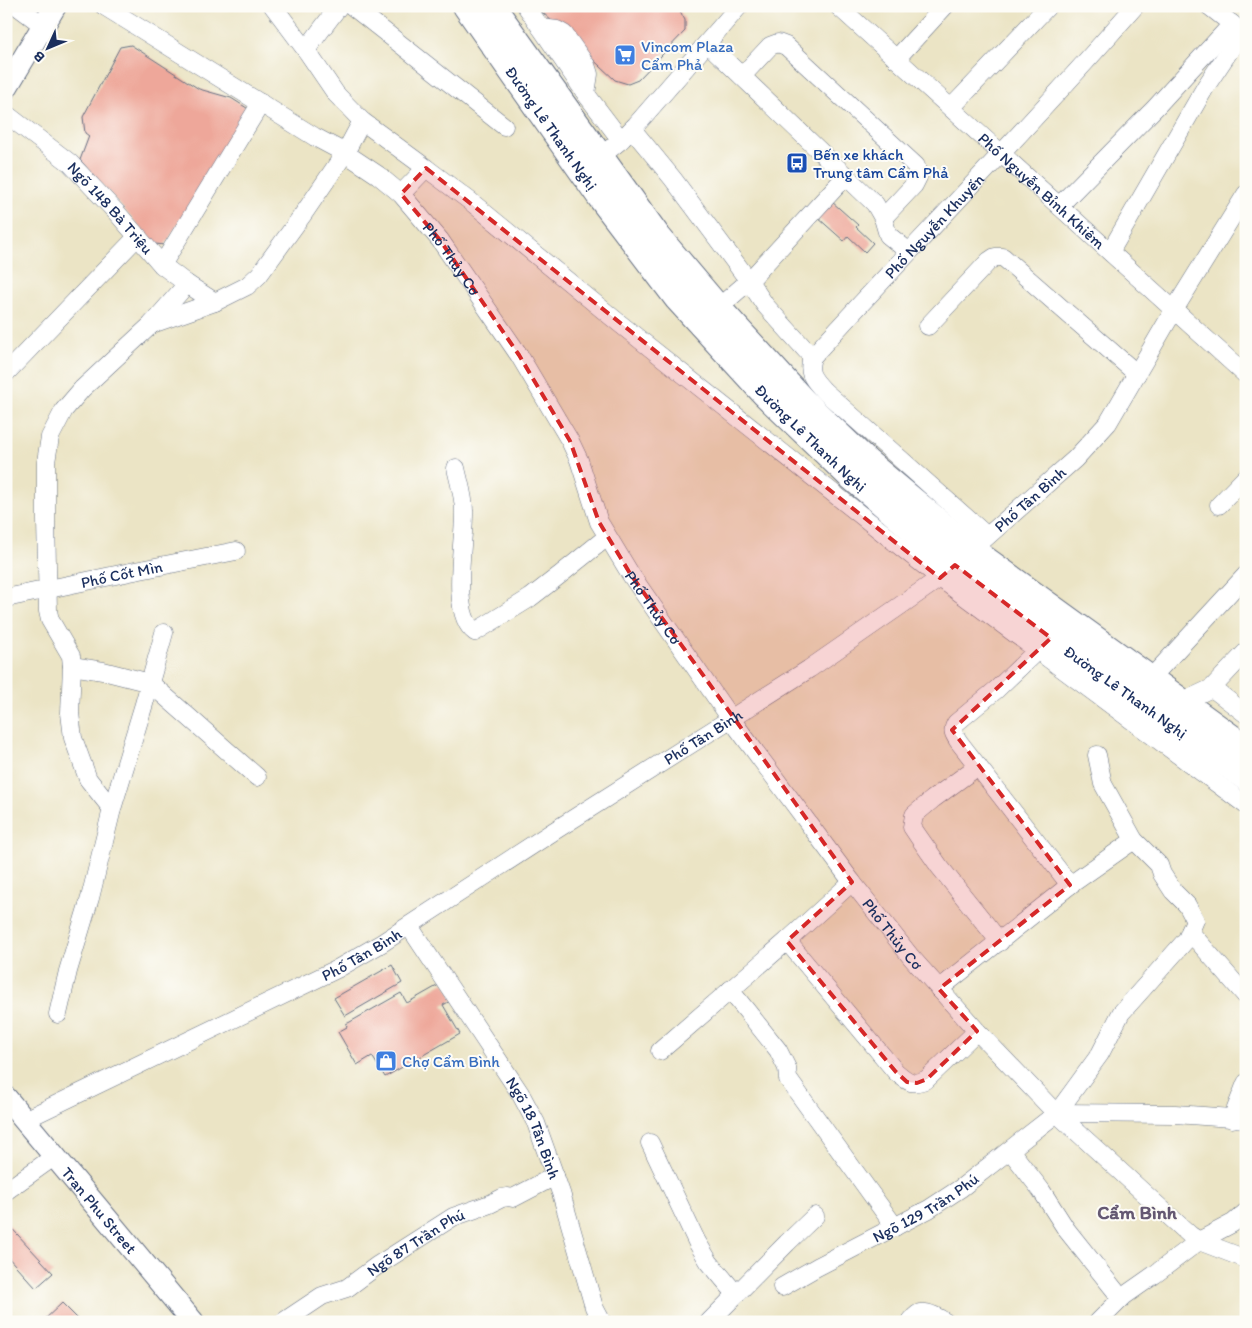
<svg xmlns="http://www.w3.org/2000/svg" width="1252" height="1328" font-family="Itim,sans-serif">
	<style>
		.building { fill: #eea79a }
		.lines { fill: none; stroke-linecap: round; stroke-linejoin: round }
		.minor-casing { stroke: #646e82; stroke-width: 19 }
		.major-casing { stroke: #646e82; stroke-width: 24 }
		.highway-casing { stroke: #646e82; stroke-width: 28 }
		.minor { stroke: #fff; stroke-width: 18 }
		.major { stroke: #fff; stroke-width: 22 }
		.highway { stroke: #fff; stroke-width: 26 }
		.marked { fill: #d62828; fill-opacity: 0.2; stroke: #d62828; stroke-width: 4; stroke-dasharray: 10 6; stroke-linejoin: round }
		.labels { text-anchor: middle; stroke-width: 4; stroke-linejoin: round; paint-order: stroke }
		.shop-label { font-size: 16px; fill: #366cbe; stroke: #fdfcf7; text-anchor: start }
		.street-label { font-size: 16px; fill: #1b2f5e; stroke: #fdfcf7 }
		.transit-label { font-size: 16px; fill: #164399; stroke: #fdfcf7; text-anchor: start }
		.quarter-label { font-size: 19px; font-weight: bold; fill: #655973; stroke: #fdfcf7 }
	</style>
	<rect width="100%" height="100%" fill="#fdfcf7"/>
	<filter id="ink" filterUnits="userSpaceOnUse"><feTurbulence type="fractalNoise" baseFrequency=".02" numOctaves="2"/><feDisplacementMap in="SourceGraphic" scale="10" xChannelSelector="R" yChannelSelector="G"/><feConvolveMatrix kernelMatrix="1 2 1 2 8 2 1 2 1" color-interpolation-filters="sRGB"/></filter>
	<filter id="wash" filterUnits="userSpaceOnUse"><feTurbulence type="fractalNoise" baseFrequency=".0096" numOctaves="4" result="noise"/><feDisplacementMap in="SourceGraphic" scale="20" xChannelSelector="R" yChannelSelector="G"/><feGaussianBlur stdDeviation="1.12" result="paint"/><feColorMatrix in="noise" values="0 0 0 0 0 0 0 0 0 0 0 0 0 0 0 0 0 1.4 0 .05"/><feComposite in="paint" operator="in"/></filter>
	<g filter="url(#wash)">
		<rect width="100%" height="100%" fill="#ebe4c5"/>
		<g id="blocks">
			<g class="building">
				<polygon points="540,6 677,6 685,20 685,31 638,80 628,84 615,80 541,11"/>
				<polygon points="131,45 199,89 231,98 250,110 165,245 155,244 80,160 89,136 85,133 83,117 120,47"/>
				<polygon points="831,201 858,225 856,227 873,243 865,252 848,236 844,241 817,217"/>
				<polygon points="392,965 402,983 345,1016 334,998"/>
				<polygon points="444,982 454,999 443,1005 460,1034 385,1077 372,1056 357,1065 338,1032 347,1027 346,1024 350,1022 401,993 407,1003"/>
				<polygon points="6,1222 53,1273 36,1288 6,1255"/>
				<polygon points="62,1303 78,1319 74,1322 42,1322"/>
			</g>
		</g>
	</g>
	<g filter="url(#ink)">
		<use href="#blocks" fill-opacity="0" stroke="#646e82" stroke-width="1"/>
		<g class="lines">
			<g class="minor-casing">
				<g id="minor">
					<polyline points="17,6 44,26"/>
					<path id="s1" d="M104 6 315 137 345 153 378 175 401 194 440 240 519 355 570 441 579 460 599 522 631 575 731 719 852 882 911 957 977 1031 1052 1109 1190 1235 1199 1241 1233 1223 1246 1212"/>
					<polyline points="273,6 306,50 336,94 362,121 426,168"/>
					<polyline points="352,6 504,126"/>
					<polyline points="526,6 586,94 621,140"/>
					<path id="s2" d="M838 6 1246 375"/>
					<polyline points="1209,6 1241,31"/>
					<polyline points="541,28 557,30 564,34 586,65 589,74 586,94"/>
					<polyline points="707,43 875,204 883,218 888,235 909,252"/>
					<polyline points="306,50 339,6"/>
					<polyline points="896,59 945,6"/>
					<polyline points="742,76 770,46 778,43 786,46 916,166 918,177 914,185 883,218"/>
					<polyline points="951,108 1048,6"/>
					<path id="s3" d="M6 114 70 163 117 213 162 265 187 284 215 302"/>
					<polyline points="632,129 673,179 749,281 765,305 812,357"/>
					<polyline points="600,157 621,140 636,125 739,6"/>
					<polyline points="401,194 426,168 470,201 619,323 940,578 1246,805"/>
					<polyline points="1059,206 1156,107 1232,24"/>
					<polyline points="1110,252 1206,86 1242,32"/>
					<polyline points="162,265 261,103"/>
					<polyline points="718,308 749,281 846,176"/>
					<polyline points="152,324 215,302 247,286 259,275 304,213 345,153 362,121"/>
					<polyline points="928,326 989,261 995,257 1003,257 1137,374"/>
					<polyline points="6,373 138,236"/>
					<path d="M456 468C459 482 464 497 464 511 465 540 449 613 475 632L530 598 561 574 607 537"/>
					<polyline points="1219,505 1246,477"/>
					<path id="s4" d="M987 536 824 391C813 379 807 374 812 357 919 239 1031 126 1135 6"/>
					<path id="s5" d="M6 598 130 572 236 551"/>
					<path d="M1045 643 997 689 956 723C951 731 954 734 959 742L1070 885"/>
					<polyline points="72,666 103,671 150,683 257,777"/>
					<polyline points="1150,679 1246,575"/>
					<polyline points="1212,688 1246,714"/>
					<polyline points="1182,702 1212,688 1246,652"/>
					<polyline points="978,766 933,799 914,815 912,827 918,836 939,866 1000,942"/>
					<polyline points="112,809 88,779 73,738 70,713 72,666 71,656 50,620 48,611 46,520 46,462 50,437 64,410 82,389 151,325 187,284"/>
					<path id="s6" d="M409 926 520 1093 536 1123 561 1193 594 1307 602 1322"/>
					<polyline points="1190,932 1246,996"/>
					<path d="M787 941 896 1072C908 1082 912 1086 927 1079L977 1031"/>
					<polyline points="939,989 1070,885 1134,840 1103,784 1097,755"/>
					<polyline points="730,990 778,1050 787,1068 788,1079 895,1227"/>
					<polyline points="58,1014 68,971 90,898 112,809 144,704 164,633"/>
					<polyline points="660,1051 787,941 852,882"/>
					<polyline points="1057,1113 1175,1114 1246,1119"/>
					<polyline points="1232,1119 1246,1083"/>
					<path id="s7" d="M24 1120 337 969 382 943 554 831 809 669 940 578 1075 459 1108 423 1174 310 1246 194"/>
					<polyline points="650,1143 697,1242 709,1262 736,1294"/>
					<polyline points="1010,1150 1041,1190 1066,1229 1121,1298"/>
					<polyline points="6,1191 55,1156"/>
					<path id="s8" d="M782 1287 817 1267 929 1209 961 1188 1057 1113 1100 1054 1121 1013 1187 939 1195 920 1187 905 1173 891 1162 874 1159 865 1134 840"/>
					<path id="s9" d="M283 1322 322 1296 347 1288 378 1265 453 1217 490 1204 502 1198 508 1197 513 1198 555 1176"/>
					<polyline points="709,1322 787,1243 815,1216"/>
					<path d="M910 1322C913 1319 916 1314 920 1313 927 1311 940 1318 945 1322"/>
					<polyline points="1098,1322 1124,1296 1154,1275 1199,1241 1246,1259"/>
				</g>
			</g>
			<g class="major-casing">
				<g id="major">
					<polyline points="6,88 55,6"/>
					<path id="s10" d="M6 1098 193 1322"/>
				</g>
			</g>
			<g class="highway-casing">
				<g id="highway">
					<path id="s11" d="M466 6 601 198 677 298 765 394 848 474 955 565 1051 638 1246 778"/>
					<polyline points="492,6 658,237 718,308 804,402 867,462 972,550 1246,748"/>
				</g>
			</g>
			<use href="#minor" class="minor"/>
			<use href="#major" class="major"/>
			<use href="#highway" class="highway"/>
		</g>
	</g>
	<path class="marked" d="M426 168 940 578 955 565 1051 638 952 730 1070 885 939 989 977 1031 927 1079 917 1083 907 1082 896 1072 787 941 852 882 631 575 599 522 570 441 519 355 440 240 401 194Z"/>
	<defs>
		<g id="supermarket-square" transform="scale(1.125)"><rect x="-9" y="-9" width="18" height="18" rx="4" fill="#3f7fe0" stroke="#fdfcf7"/><path d="M-6-5.5h2.5l.6 2H6L4.5 2H-2.5L-4.4-4H-6ZM-1.5 3.2a1.3 1.3 0 1 0 .1 0ZM3 3.2a1.3 1.3 0 1 0 .1 0Z" fill="#fff"/></g>
		<g id="bus-square" transform="scale(1.125)"><rect x="-9" y="-9" width="18" height="18" rx="4" fill="#1a4fb4" stroke="#fdfcf7"/><path d="M-5-6H5V4H4V6H2V4H-2V6H-4V4H-5ZM-3.5-4V0h7V-4ZM-3.5 1.2v1.5H-2V1.2ZM2 1.2v1.5H3.5V1.2Z" fill="#fff"/></g>
		<g id="shop-square" transform="scale(1.125)"><rect x="-9" y="-9" width="18" height="18" rx="4" fill="#3f7fe0" stroke="#fdfcf7"/><path d="M-5-2.5h2.3a2.7 3.5 0 0 1 5.4 0H5L5.5 6h-11ZM-1.5-2.5h3a1.5 2.3 0 0 0-3 0Z" fill="#fff"/></g>
	</defs>
	<g fill-rule="evenodd">
		<use href="#supermarket-square" x="625" y="55"/>
		<use href="#bus-square" x="797" y="163"/>
		<use href="#shop-square" x="386" y="1061"/>
	</g>
	<g class="labels">
		<g class="shop-label">
			<text x="641" y="52">Vincom Plaza<tspan x="641" dy="18">Cẩm Phả</tspan></text>
			<text x="402" y="1067">Chợ Cẩm Bình</text>
		</g>
		<g class="street-label">
			<text dy="6" stroke="none"><textPath href="#s11" startOffset="149">Đường Lê Thanh Nghị</textPath></text>
			<text dy="6" stroke="none"><textPath href="#s2" startOffset="275">Phố Nguyễn Bỉnh Khiêm</textPath></text>
			<text dy="6" stroke="none"><textPath href="#s3" startOffset="141">Ngõ 148 Bà Triệu</textPath></text>
			<text dy="6" stroke="none"><textPath href="#s4" startOffset="436">Phố Nguyễn Khuyến</textPath></text>
			<text dy="6" stroke="none"><textPath href="#s1" startOffset="434">Phố Thủy Cơ</textPath></text>
			<text dy="6" stroke="none"><textPath href="#s11" startOffset="554">Đường Lê Thanh Nghị</textPath></text>
			<text dy="6" stroke="none"><textPath href="#s7" startOffset="1186">Phố Tân Bình</textPath></text>
			<text dy="6" stroke="none"><textPath href="#s5" startOffset="118">Phố Cốt Mìn</textPath></text>
			<text dy="6" stroke="none"><textPath href="#s1" startOffset="839">Phố Thủy Cơ</textPath></text>
			<text dy="6" stroke="none"><textPath href="#s11" startOffset="959">Đường Lê Thanh Nghị</textPath></text>
			<text dy="6" stroke="none"><textPath href="#s7" startOffset="781">Phố Tân Bình</textPath></text>
			<text dy="6" stroke="none"><textPath href="#s1" startOffset="1244">Phố Thủy Cơ</textPath></text>
			<text dy="6" stroke="none"><textPath href="#s7" startOffset="376">Phố Tân Bình</textPath></text>
			<text dy="6" stroke="none"><textPath href="#s6" startOffset="238">Ngõ 18 Tân Bình</textPath></text>
			<text dy="6" stroke="none"><textPath href="#s8" startOffset="164">Ngõ 129 Trần Phú</textPath></text>
			<text dy="6" stroke="none"><textPath href="#s10" startOffset="146">Tran Phu Street</textPath></text>
			<text dy="6" stroke="none"><textPath href="#s9" startOffset="156">Ngõ 87 Trần Phú</textPath></text>
		</g>
		<g class="transit-label">
			<text x="813" y="160">Bến xe khách<tspan x="813" dy="18">Trung tâm Cẩm Phả</tspan></text>
		</g>
		<g class="quarter-label">
			<text x="1137" y="1219">Cẩm Bình</text>
		</g>
	</g>
	<rect width="1252" height="1328" fill="none" stroke="#fdfcf7" stroke-width="25"/>
	<g transform="translate(48 48) rotate(226)" stroke="#fdfcf7" stroke-width="4" paint-order="stroke">
	<path d="M0-4L9 19L0 12L-9 19Z" fill="#1b2f5e"/>
	<text y="-8" font-size="14" font-weight="bold" text-anchor="middle" fill="#1b2f5e">B</text>
	</g>
</svg>
